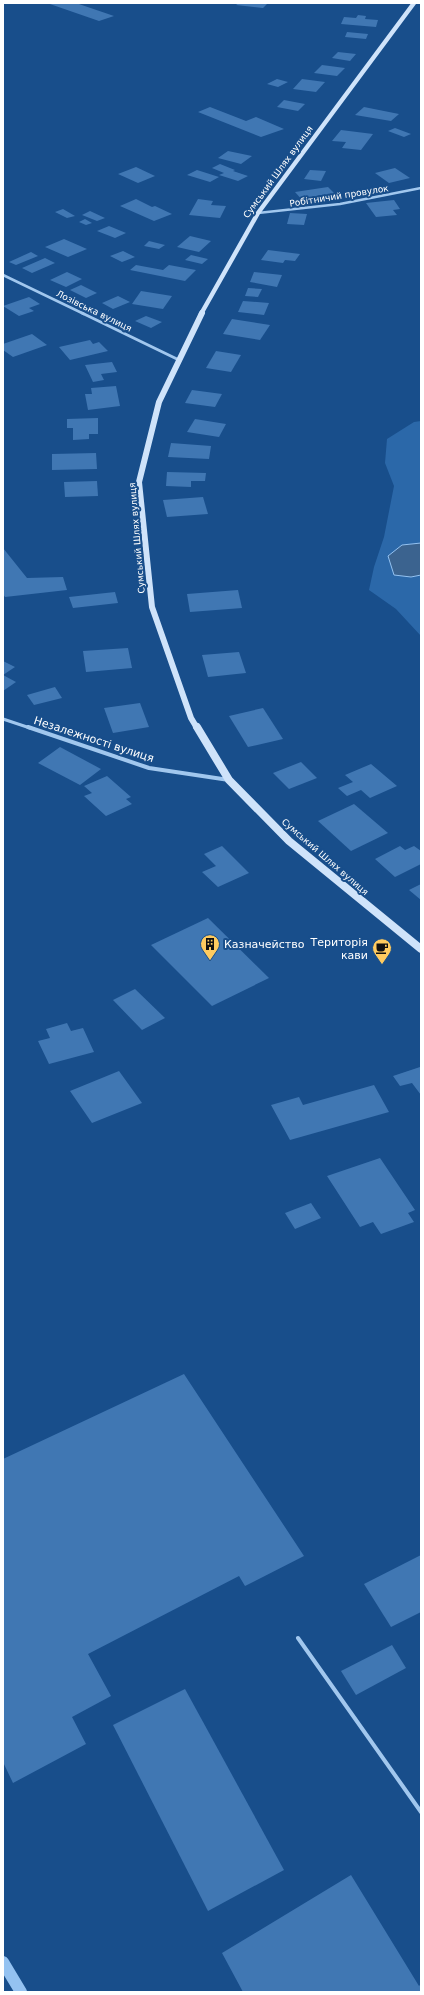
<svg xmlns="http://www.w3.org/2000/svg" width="424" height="1995" font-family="'DejaVu Sans',sans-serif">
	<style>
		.green { fill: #2b68a9 }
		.water { fill: #3b638f; stroke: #94c2f1 }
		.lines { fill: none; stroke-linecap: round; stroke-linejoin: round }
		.stream { stroke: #94c2f1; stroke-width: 12 }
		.building { fill: #4077b3 }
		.lane { stroke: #a1c7ee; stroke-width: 4 }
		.street-far2 { stroke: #a1c7ee; stroke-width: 2.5 }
		.street-far1 { stroke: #a1c7ee; stroke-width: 3 }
		.street { stroke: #a1c7ee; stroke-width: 4 }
		.secondary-far2 { stroke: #cfe3fa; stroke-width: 4.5 }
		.secondary-far1 { stroke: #cfe3fa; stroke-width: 6 }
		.secondary { stroke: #cfe3fa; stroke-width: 8 }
		.labels { text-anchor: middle; stroke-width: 4; stroke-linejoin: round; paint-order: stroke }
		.far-street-label { font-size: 9px; fill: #fff; stroke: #184e8b }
		.street-label { font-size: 11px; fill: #fff; stroke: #184e8b }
		.poi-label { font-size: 11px; fill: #fff; stroke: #184e8b; text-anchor: end }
	</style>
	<rect width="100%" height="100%" fill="#184e8b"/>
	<polygon class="green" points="421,421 421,543 402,545 411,577 421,575 421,636 396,609 369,590 374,567 384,537 394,486 385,463 387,439 414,422"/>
	<polygon class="water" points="421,543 421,575 411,577 394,575 388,556 402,545"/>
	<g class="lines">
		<polyline class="stream" points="3,1962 21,1992"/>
	</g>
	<g class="building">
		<polygon points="47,3 76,3 114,16 99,21"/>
		<polygon points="239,3 268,3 263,8 236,5"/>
		<polygon points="358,15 366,16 365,19 378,20 376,27 341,24 344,17 356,18"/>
		<polygon points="347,32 368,34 366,39 345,37"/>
		<polygon points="338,52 356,54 350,61 332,58"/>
		<polygon points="322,65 345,68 337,76 314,73"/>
		<polygon points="277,79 288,82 278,87 267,84"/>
		<polygon points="302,79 325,82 316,92 293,89"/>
		<polygon points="284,100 305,104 298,111 277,107"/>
		<polygon points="210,107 246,121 256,117 284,129 261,137 198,112"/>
		<polygon points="364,107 399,114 391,121 355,115"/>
		<polygon points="395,128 411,134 404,137 388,131"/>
		<polygon points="341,130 373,134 361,150 342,148 346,142 332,141"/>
		<polygon points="228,151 252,156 241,164 218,158"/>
		<polygon points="220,164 235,170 233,171 248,176 238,181 219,175 224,173 212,168"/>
		<polygon points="136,167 155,176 138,183 118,174"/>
		<polygon points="395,168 410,178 389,183 375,173"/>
		<polygon points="197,170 219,177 210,182 187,175"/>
		<polygon points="310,170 326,171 321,181 304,179"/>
		<polygon points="328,187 337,196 303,201 295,192"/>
		<polygon points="136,199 152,207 155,206 172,214 154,221 120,206"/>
		<polygon points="198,199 213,201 211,205 226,206 220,218 189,215"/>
		<polygon points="394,200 400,209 393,210 397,215 376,217 366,203"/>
		<polygon points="63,209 75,216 67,218 55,212"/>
		<polygon points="90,211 105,218 97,221 82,215"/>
		<polygon points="290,213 307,214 304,225 287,224"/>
		<polygon points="85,219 92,223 86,225 79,222"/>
		<polygon points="109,226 126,233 115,238 97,231"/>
		<polygon points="190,236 211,241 199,252 177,247"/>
		<polygon points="64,239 87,249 68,257 45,247"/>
		<polygon points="149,241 165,245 159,249 144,246"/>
		<polygon points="268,250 300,254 295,261 285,260 283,263 261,260"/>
		<polygon points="123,251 135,257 122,262 110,256"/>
		<polygon points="31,252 38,256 16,265 9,262"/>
		<polygon points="191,255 208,259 202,264 185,260"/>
		<polygon points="45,258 55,263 32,273 22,268"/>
		<polygon points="136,265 163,270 169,265 196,270 185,281 130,270"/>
		<polygon points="67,272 82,279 66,287 50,280"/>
		<polygon points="254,272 282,275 277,287 250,282"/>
		<polygon points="81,285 97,293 86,298 70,290"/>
		<polygon points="248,288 262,289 258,297 245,296"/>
		<polygon points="141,291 172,296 163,309 132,304"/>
		<polygon points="118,296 130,302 113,309 102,303"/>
		<polygon points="29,297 40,304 29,308 34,311 19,316 3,306"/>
		<polygon points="243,301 269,303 264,315 238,312"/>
		<polygon points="146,316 162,322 151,328 135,321"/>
		<polygon points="232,319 270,325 260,340 223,334"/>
		<polygon points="32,334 47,345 13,357 3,350 3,344"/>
		<polygon points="90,340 93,344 99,342 108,351 70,360 59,347"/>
		<polygon points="216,351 241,355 231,372 206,368"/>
		<polygon points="112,362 117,372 101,374 104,380 93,382 85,365"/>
		<polygon points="116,386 120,406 88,410 85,394 92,394 91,388"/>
		<polygon points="192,390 222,394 215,407 185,403"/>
		<polygon points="98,418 98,434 89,434 89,439 73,440 73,428 67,428 67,419"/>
		<polygon points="195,419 226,424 219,437 187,432"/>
		<polygon points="171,443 211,446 209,459 168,457"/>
		<polygon points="96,453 97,469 52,470 52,454"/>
		<polygon points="167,472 206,473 205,481 191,481 191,487 166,486"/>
		<polygon points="97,481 98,496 65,497 64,482"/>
		<polygon points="203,497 208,514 167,517 163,500"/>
		<polygon points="3,548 27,578 63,577 67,590 5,597 3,594"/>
		<polygon points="238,590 242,608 190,612 187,594"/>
		<polygon points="115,592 118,603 73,608 69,597"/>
		<polygon points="128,648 132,668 86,672 83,651"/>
		<polygon points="239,652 246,673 208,677 202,655"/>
		<polygon points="3,661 15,667 3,675"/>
		<polygon points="3,675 16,682 3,691"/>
		<polygon points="55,687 62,698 34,705 27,695"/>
		<polygon points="140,703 149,727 113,733 104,708"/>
		<polygon points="263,708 283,739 248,747 229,716"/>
		<polygon points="60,747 101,769 80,785 38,763"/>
		<polygon points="301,762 317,778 289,789 273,773"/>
		<polygon points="371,764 397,786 370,798 361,790 347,796 338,788 353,782 345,775"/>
		<polygon points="107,776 131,797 126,799 132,804 106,816 84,796 92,793 84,786"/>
		<polygon points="354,804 388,833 351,851 318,821"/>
		<polygon points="222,846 249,873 218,887 202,872 216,866 204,854"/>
		<polygon points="400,846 405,850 414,846 421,851 421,864 395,877 375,859"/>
		<polygon points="421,884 421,900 409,890"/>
		<polygon points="208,918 269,978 212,1006 151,945"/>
		<polygon points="135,989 165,1018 142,1030 113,1000"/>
		<polygon points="67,1023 71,1031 83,1028 94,1052 49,1064 38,1041 50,1038 46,1029"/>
		<polygon points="420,1067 421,1095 412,1083 400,1086 393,1076"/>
		<polygon points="119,1071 142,1103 92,1123 70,1091"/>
		<polygon points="374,1085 389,1112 290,1140 271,1105 299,1097 303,1105"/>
		<polygon points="380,1158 415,1210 408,1213 414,1222 381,1234 373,1222 360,1227 327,1176"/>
		<polygon points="311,1203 321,1218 295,1229 285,1213"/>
		<polygon points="184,1374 304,1556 245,1586 239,1576 88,1654 111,1696 72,1717 86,1744 13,1783 3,1762 3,1459"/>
		<polygon points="421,1555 421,1612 391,1627 364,1584"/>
		<polygon points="392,1645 406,1668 356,1695 341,1671"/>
		<polygon points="185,1689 284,1870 208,1911 113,1725"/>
		<polygon points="351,1875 419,1986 421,1984 421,1992 243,1992 222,1953"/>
	</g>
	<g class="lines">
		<polyline class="lane" points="298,1638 421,1812"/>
		<g class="street-far2">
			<polyline points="258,213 340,204 421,188"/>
			<polyline points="3,275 84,314"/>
		</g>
		<g class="street-far1">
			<polyline points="82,313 179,360"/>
			<polyline points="3,719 30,728"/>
		</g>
		<polyline class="street" points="28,727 149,768 229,780"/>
		<polyline class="secondary-far2" points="201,314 258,213 414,3"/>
		<polyline class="secondary-far1" points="197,728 191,718 152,607 139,482 159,402 202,313"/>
		<polyline class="secondary" points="197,727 229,780 289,841 421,949"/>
	</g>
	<defs>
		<g id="building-pin" transform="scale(1)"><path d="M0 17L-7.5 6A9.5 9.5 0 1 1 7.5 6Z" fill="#ffcb5f" stroke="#184e8b"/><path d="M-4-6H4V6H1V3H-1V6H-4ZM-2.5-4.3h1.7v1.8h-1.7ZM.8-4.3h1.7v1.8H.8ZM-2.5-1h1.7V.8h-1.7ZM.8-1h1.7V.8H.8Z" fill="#111"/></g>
		<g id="cafe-pin" transform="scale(1)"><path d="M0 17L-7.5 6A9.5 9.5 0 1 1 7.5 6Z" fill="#ffcb5f" stroke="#184e8b"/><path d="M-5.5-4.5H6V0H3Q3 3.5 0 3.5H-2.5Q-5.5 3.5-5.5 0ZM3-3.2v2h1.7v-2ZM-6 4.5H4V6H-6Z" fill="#111"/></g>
	</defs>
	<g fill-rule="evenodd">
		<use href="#building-pin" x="210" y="944"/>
		<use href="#cafe-pin" x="382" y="948"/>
	</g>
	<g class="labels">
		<g class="far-street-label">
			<text transform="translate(278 172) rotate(-54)" y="3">Сумський Шлях вулиця</text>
			<text transform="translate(339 196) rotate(-9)" y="3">Робітничий провулок</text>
			<text transform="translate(94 311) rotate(26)" y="3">Лозівська вулиця</text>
			<text transform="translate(137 538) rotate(-95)" y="3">Сумський Шлях вулиця</text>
			<text transform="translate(325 857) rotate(41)" y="3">Сумський Шлях вулиця</text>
		</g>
		<g class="street-label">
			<text transform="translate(94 739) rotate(18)" y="4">Незалежності вулиця</text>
		</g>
		<g class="poi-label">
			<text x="368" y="946">Територія<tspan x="368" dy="13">кави</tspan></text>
			<text x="224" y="948" text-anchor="start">Казначейство</text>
		</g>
	</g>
	<rect width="424" height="1995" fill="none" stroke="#ffffff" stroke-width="8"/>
</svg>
